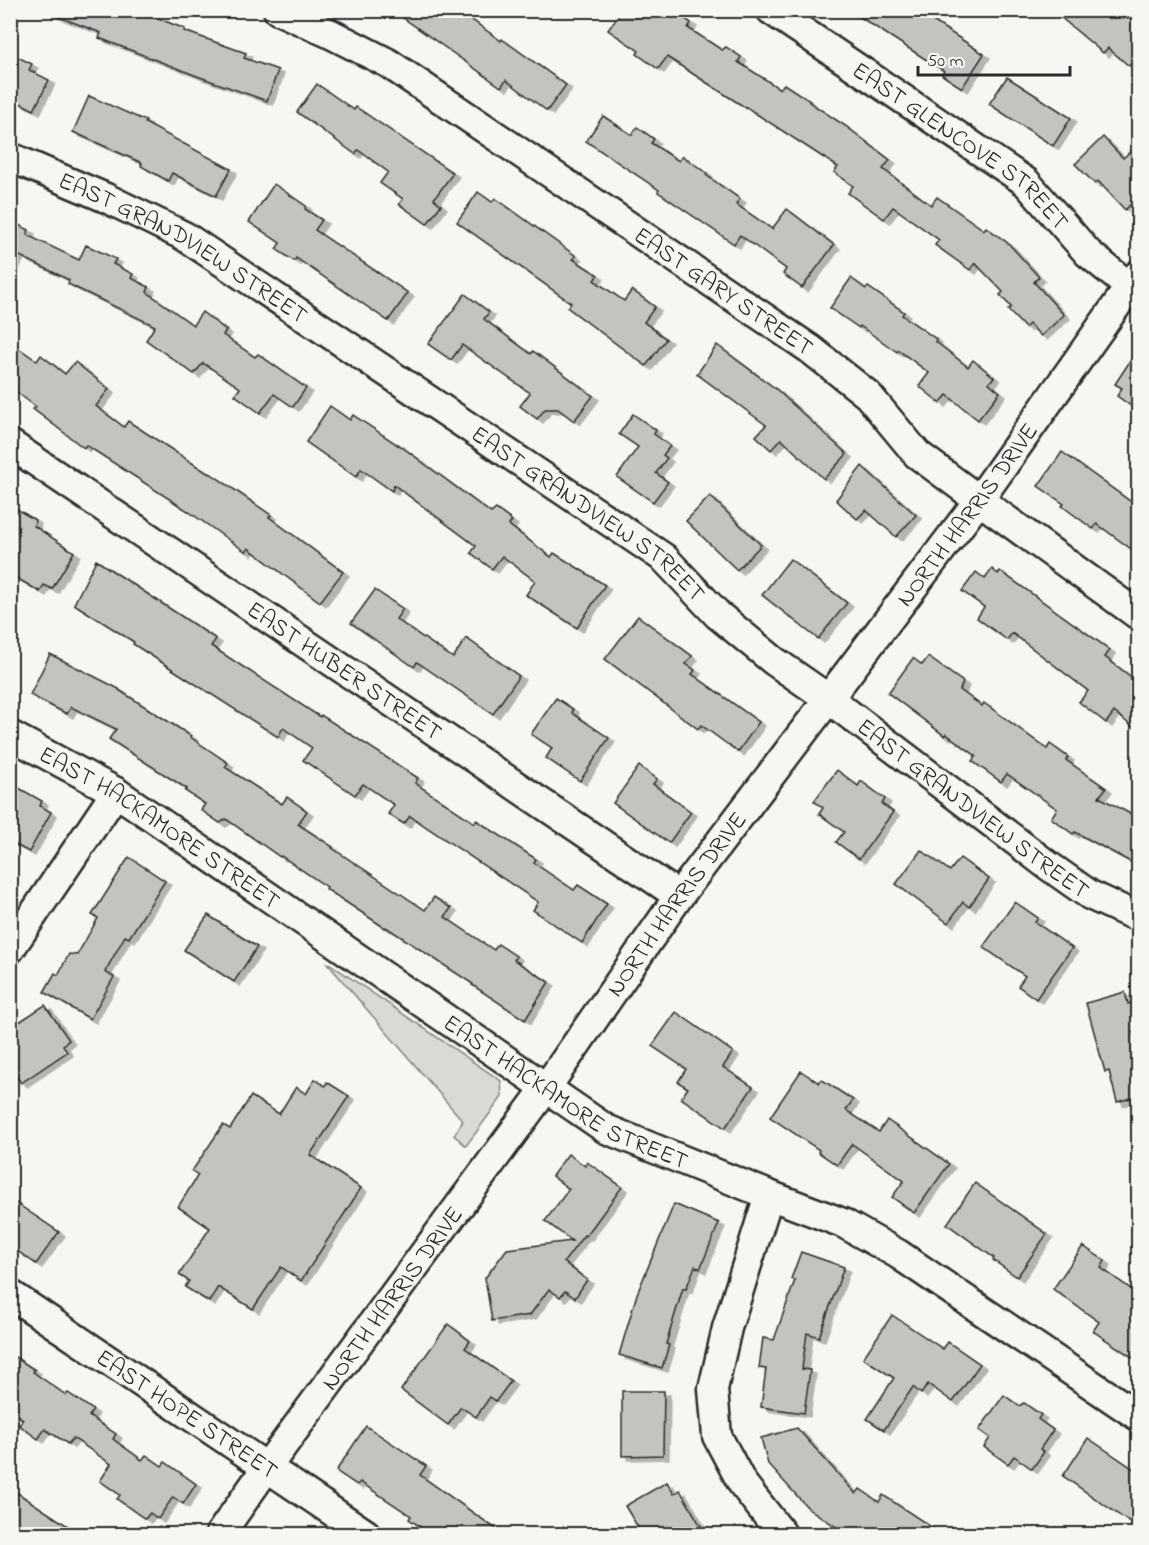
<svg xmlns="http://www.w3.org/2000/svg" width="1149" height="1545" font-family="'Indie Flower',sans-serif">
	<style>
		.green { fill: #d9d9d5; stroke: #828280; stroke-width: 1.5 }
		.building { fill: #c3c3c0; stroke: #2b2b2b; stroke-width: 1.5; filter: url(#shadow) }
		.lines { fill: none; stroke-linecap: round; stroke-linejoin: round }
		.minor-casing { stroke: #2b2b2b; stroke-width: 33 }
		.minor { stroke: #f6f6f2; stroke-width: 28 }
		.labels { text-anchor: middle; stroke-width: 4.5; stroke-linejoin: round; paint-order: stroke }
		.street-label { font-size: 24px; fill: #2b2b2b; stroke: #f6f6f2 }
	</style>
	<defs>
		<filter id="shadow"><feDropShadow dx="6" dy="4" stdDeviation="0" flood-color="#0004"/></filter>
	</defs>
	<rect width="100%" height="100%" fill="#f6f6f2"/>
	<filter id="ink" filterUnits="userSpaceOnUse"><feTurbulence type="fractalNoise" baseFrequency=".0167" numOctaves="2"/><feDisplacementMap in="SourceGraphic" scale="12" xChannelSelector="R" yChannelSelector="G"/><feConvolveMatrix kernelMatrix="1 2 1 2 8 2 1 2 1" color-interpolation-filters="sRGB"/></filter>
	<g filter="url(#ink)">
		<polygon class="green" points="327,963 330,964 501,1081 502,1097 466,1146 454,1135 463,1121"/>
		<g class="building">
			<polygon points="46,10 137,10 185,29 184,31 246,53 244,58 278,70 267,101 197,76 99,38 101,33 46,12"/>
			<polygon points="392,10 458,10 501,41 502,39 566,85 547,111 506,80 501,87"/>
			<polygon points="622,10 672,10 691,23 688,28 722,50 726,47 741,57 738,62 780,89 784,84 810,101 809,102 847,127 890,160 883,169 931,205 937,197 984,230 986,227 1009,244 1039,277 1034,282 1064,315 1041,336 1029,324 1025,328 1008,310 1011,307 1000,295 1003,292 975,263 970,270 935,245 939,240 893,207 884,219 848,193 853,186 834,172 838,167 746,107 746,108 667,57 658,69 637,54 639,51 608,30"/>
			<polygon points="849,10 916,10 984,54 962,88 942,75 944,71"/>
			<polygon points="1052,10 1120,10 1138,26 1138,55 1129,66 1108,48 1103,53"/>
			<polygon points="10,53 32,64 29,70 49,80 34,110 10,98"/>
			<polygon points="1007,77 1071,118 1053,146 989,104"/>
			<polygon points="317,84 354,110 356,107 453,173 434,199 441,205 427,224 399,204 403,199 380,183 388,172 358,150 355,154 297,112"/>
			<polygon points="89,96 146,121 145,123 231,169 216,196 172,173 168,181 141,166 142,163 73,132"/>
			<polygon points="603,116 632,135 637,127 654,139 651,143 679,161 682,156 707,173 706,175 740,199 736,204 772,229 787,209 834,245 802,288 783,274 786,269 740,235 734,244 658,192 659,190 586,141"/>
			<polygon points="1103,137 1123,158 1131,151 1138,159 1138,197 1125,210 1098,181 1095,184 1075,164"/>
			<polygon points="274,184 306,206 305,209 322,220 315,230 408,293 388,321 296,258 294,261 276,249 280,243 249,222"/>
			<polygon points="478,192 492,202 495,198 576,256 573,259 598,275 594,280 624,301 632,290 655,307 644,322 666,339 646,366 568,308 571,303 457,222"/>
			<polygon points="10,221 29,230 27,235 79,260 86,245 116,259 113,264 133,274 131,278 149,287 147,292 193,325 202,312 226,330 223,335 255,357 258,354 306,388 293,407 274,394 260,413 235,395 240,388 203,363 194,374 146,340 155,326 68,284 69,280 18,255 10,271"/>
			<polygon points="851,278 866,289 868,287 904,312 902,315 936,339 935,341 968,367 973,360 994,377 989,383 1000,392 978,420 947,395 940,403 919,386 929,373 898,350 897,352 860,326 859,328 830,308"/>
			<polygon points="465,294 489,312 484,319 531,354 533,351 593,396 574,421 558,409 545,409 537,419 520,406 530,393 462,345 451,360 428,344"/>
			<polygon points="10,342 37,361 41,355 65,374 75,362 109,389 96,406 124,427 128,421 209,474 210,473 271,515 269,517 343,572 320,602 248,548 246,552 185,509 86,445 84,448 33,409 36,407 10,387"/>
			<polygon points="717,345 776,389 847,454 824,479 781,439 771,450 756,436 766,425 697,374"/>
			<polygon points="1138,349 1138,411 1117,396 1122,388 1115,384"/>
			<polygon points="330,406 350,420 353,415 398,445 398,444 491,513 496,509 512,521 509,525 551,557 554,553 605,585 577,628 526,595 535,581 502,556 492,569 471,553 476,546 394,485 392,491 361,469 356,477 306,442"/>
			<polygon points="633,414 656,430 654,434 670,446 663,455 667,458 656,473 668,482 653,502 617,477 638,447 619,434"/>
			<polygon points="1062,452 1138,507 1138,554 1097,524 1093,529 1062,506 1064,504 1038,486"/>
			<polygon points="862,466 916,515 896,537 866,510 857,519 836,500"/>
			<polygon points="710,496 761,545 737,570 686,521"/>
			<polygon points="10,505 35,520 34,526 74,552 52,589 44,585 40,592 10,574"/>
			<polygon points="790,559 847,603 818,639 762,595"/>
			<polygon points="96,560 216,639 211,646 320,717 321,715 418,778 415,783 475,823 476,820 536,859 534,863 574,890 578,885 607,904 582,943 533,910 538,902 410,816 404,824 388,814 394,805 363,784 355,795 303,760 312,748 283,728 278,737 133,644 134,642 74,604"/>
			<polygon points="992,569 998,574 1000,571 1110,650 1105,657 1138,682 1138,731 1114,712 1106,723 1079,702 1088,691 1012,633 1007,640 977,618 984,607 962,591 976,572 985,579"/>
			<polygon points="375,590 403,609 396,619 453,658 466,638 519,676 493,714 417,662 414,667 351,623"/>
			<polygon points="638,616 692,656 686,664 695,670 692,674 759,722 738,752 701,725 698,729 605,659"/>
			<polygon points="50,654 119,689 119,690 191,736 190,737 228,763 225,767 282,804 287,797 307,811 298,824 333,847 332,848 425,910 434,897 451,908 445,917 494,950 498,944 516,956 514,960 549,982 525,1020 472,985 473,984 386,927 385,928 326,889 327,887 281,856 280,857 226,819 220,823 201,810 205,804 185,791 187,789 109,739 116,729 71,707 67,714 30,695"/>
			<polygon points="928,657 963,682 960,690 982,706 984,703 1047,749 1050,744 1068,757 1066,760 1106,788 1099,797 1138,818 1138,866 1075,832 1073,834 1051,818 1057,809 1007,774 1001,782 972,761 976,756 946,734 945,736 888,693 913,658 922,665"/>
			<polygon points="556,698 573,709 572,713 609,738 580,781 546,758 552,748 531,734"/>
			<polygon points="639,766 657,779 653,784 691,812 669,843 613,803"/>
			<polygon points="837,770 858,786 861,781 885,799 882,804 893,812 859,859 836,842 844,832 819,814 823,808 814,801"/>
			<polygon points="10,783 42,801 40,806 51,812 29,852 10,842"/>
			<polygon points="921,850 950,871 960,858 989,879 969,907 963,902 948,923 896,884"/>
			<polygon points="129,857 165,881 129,938 125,936 105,972 114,977 90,1019 44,992 55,973 58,975 69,954 77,955 98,918 92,915"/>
			<polygon points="1015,902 1038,918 1035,922 1072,948 1036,999 1018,986 1025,976 983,947"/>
			<polygon points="208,915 257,947 234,982 184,950"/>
			<polygon points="1125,992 1128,1004 1134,1003 1138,1020 1138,1030 1133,1032 1138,1051 1138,1096 1117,1102 1109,1071 1105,1072 1086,1003"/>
			<polygon points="45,1005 69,1040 63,1045 67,1052 21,1083 10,1067 10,1028"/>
			<polygon points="676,1012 733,1052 723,1067 753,1087 725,1128 681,1098 688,1088 678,1082 686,1069 652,1046"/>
			<polygon points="801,1071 819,1083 821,1079 853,1100 846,1110 879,1132 887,1120 949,1164 914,1213 892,1197 904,1181 852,1144 837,1165 818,1152 819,1150 770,1117"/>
			<polygon points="315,1079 325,1086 327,1082 349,1096 310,1155 361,1188 301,1281 281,1267 253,1309 218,1287 209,1302 185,1287 189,1281 179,1275 210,1228 178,1207 198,1175 192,1171 223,1125 230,1129 251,1096 279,1114 296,1087 306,1094"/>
			<polygon points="568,1154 585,1166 587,1162 622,1187 586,1236 584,1235 564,1262 587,1280 575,1298 565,1291 560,1297 549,1289 530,1315 492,1321 485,1278 507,1249 572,1241 545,1221 569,1189 552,1176"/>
			<polygon points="975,1183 1047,1234 1017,1277 993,1260 994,1258 947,1224"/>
			<polygon points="10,1199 59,1232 36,1264 13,1248 16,1243 10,1239"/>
			<polygon points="674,1204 719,1223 700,1269 695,1266 686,1289 683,1288 666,1344 669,1345 662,1368 619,1355 637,1294"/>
			<polygon points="1083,1246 1105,1261 1101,1268 1138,1294 1138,1361 1093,1331 1099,1322 1053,1289"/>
			<polygon points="801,1252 844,1267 819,1337 807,1333 802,1369 810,1370 804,1413 761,1407 766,1369 759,1368 763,1338 774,1340 795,1280 791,1279"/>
			<polygon points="892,1315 943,1349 948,1342 980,1364 953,1402 928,1384 921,1394 913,1387 884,1430 867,1419 894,1378 863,1358"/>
			<polygon points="448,1324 470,1341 465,1348 511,1381 496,1401 490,1397 476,1417 461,1407 448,1425 401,1390"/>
			<polygon points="10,1354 35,1370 33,1372 66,1395 68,1393 93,1410 89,1416 116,1434 113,1439 142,1460 146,1455 162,1466 165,1462 196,1484 183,1504 173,1497 158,1519 150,1513 145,1519 117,1499 120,1495 100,1481 111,1464 73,1438 68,1444 45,1429 38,1439 19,1425 23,1419 10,1411"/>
			<polygon points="622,1391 664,1391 663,1455 622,1456"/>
			<polygon points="1004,1395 1019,1406 1024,1403 1041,1415 1038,1419 1053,1430 1040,1449 1044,1452 1032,1469 1014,1456 1008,1464 984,1447 990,1438 979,1430"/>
			<polygon points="366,1426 426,1466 420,1475 503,1534 431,1534 409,1519 411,1516 360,1482 357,1485 336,1471"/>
			<polygon points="797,1428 856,1494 860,1489 879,1502 883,1495 942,1534 847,1534 808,1508 768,1464 761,1438"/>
			<polygon points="1088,1438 1138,1472 1138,1508 1129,1522 1063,1476"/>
			<polygon points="667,1482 674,1494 680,1490 703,1530 694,1534 642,1534 625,1506"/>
			<polygon points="10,1488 80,1534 10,1534"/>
		</g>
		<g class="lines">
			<g class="minor-casing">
				<g id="minor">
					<path id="s1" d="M278 10 331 34 388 63 810 349 868 395 917 454 979 500 1138 615"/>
					<path id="s2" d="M771 10 1026 182 1088 253 1138 294"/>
					<path id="s3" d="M10 157 106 198 184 236 664 558 718 615 774 661 829 699 1046 864 1090 895 1129 913 1138 914"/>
					<path id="s4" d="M10 444 679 896"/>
					<path id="s5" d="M10 735 116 792 606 1129 769 1195 843 1223 898 1254 1138 1416"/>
					<polyline points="10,949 116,792"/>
					<polyline points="769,1195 727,1328 713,1389 717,1436 742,1483 782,1534"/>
					<path id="s6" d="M10 1294 366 1534"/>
					<path id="s7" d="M220 1534 267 1467 546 1088 679 896 979 500 1138 275"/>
				</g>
			</g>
			<use href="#minor" class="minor"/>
		</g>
	</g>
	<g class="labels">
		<g class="street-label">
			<text dy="8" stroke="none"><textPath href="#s2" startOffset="234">EAST GLENCOVE STREET</textPath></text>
			<text dy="8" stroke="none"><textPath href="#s3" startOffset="196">EAST GRANDVIEW STREET</textPath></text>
			<text dy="8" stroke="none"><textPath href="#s1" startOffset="528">EAST GARY STREET</textPath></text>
			<text dy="8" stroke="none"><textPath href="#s7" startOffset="1264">NORTH HARRIS DRIVE</textPath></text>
			<text dy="8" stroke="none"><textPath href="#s3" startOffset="682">EAST GRANDVIEW STREET</textPath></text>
			<text dy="8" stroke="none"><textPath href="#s4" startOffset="404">EAST HUBER STREET</textPath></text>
			<text dy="8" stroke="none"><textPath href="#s3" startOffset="1168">EAST GRANDVIEW STREET</textPath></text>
			<text dy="8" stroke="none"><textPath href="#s5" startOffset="176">EAST HACKAMORE STREET</textPath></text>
			<text dy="8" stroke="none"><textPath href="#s7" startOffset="778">NORTH HARRIS DRIVE</textPath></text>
			<text dy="8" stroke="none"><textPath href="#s5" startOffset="662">EAST HACKAMORE STREET</textPath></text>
			<text dy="8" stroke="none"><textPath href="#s7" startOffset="292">NORTH HARRIS DRIVE</textPath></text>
			<text dy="8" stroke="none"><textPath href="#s6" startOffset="214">EAST HOPE STREET</textPath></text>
		</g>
	</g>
	<rect width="1149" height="1545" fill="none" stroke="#f6f6f2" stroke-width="36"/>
	<rect x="18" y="18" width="1113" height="1509" fill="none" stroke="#2b2b2b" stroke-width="2" filter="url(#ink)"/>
	<path d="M918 66v9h152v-9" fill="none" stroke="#2b2b2b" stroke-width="3"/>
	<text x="927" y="66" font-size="18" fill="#2b2b2b" stroke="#f6f6f2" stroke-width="4.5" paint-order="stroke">50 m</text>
</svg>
